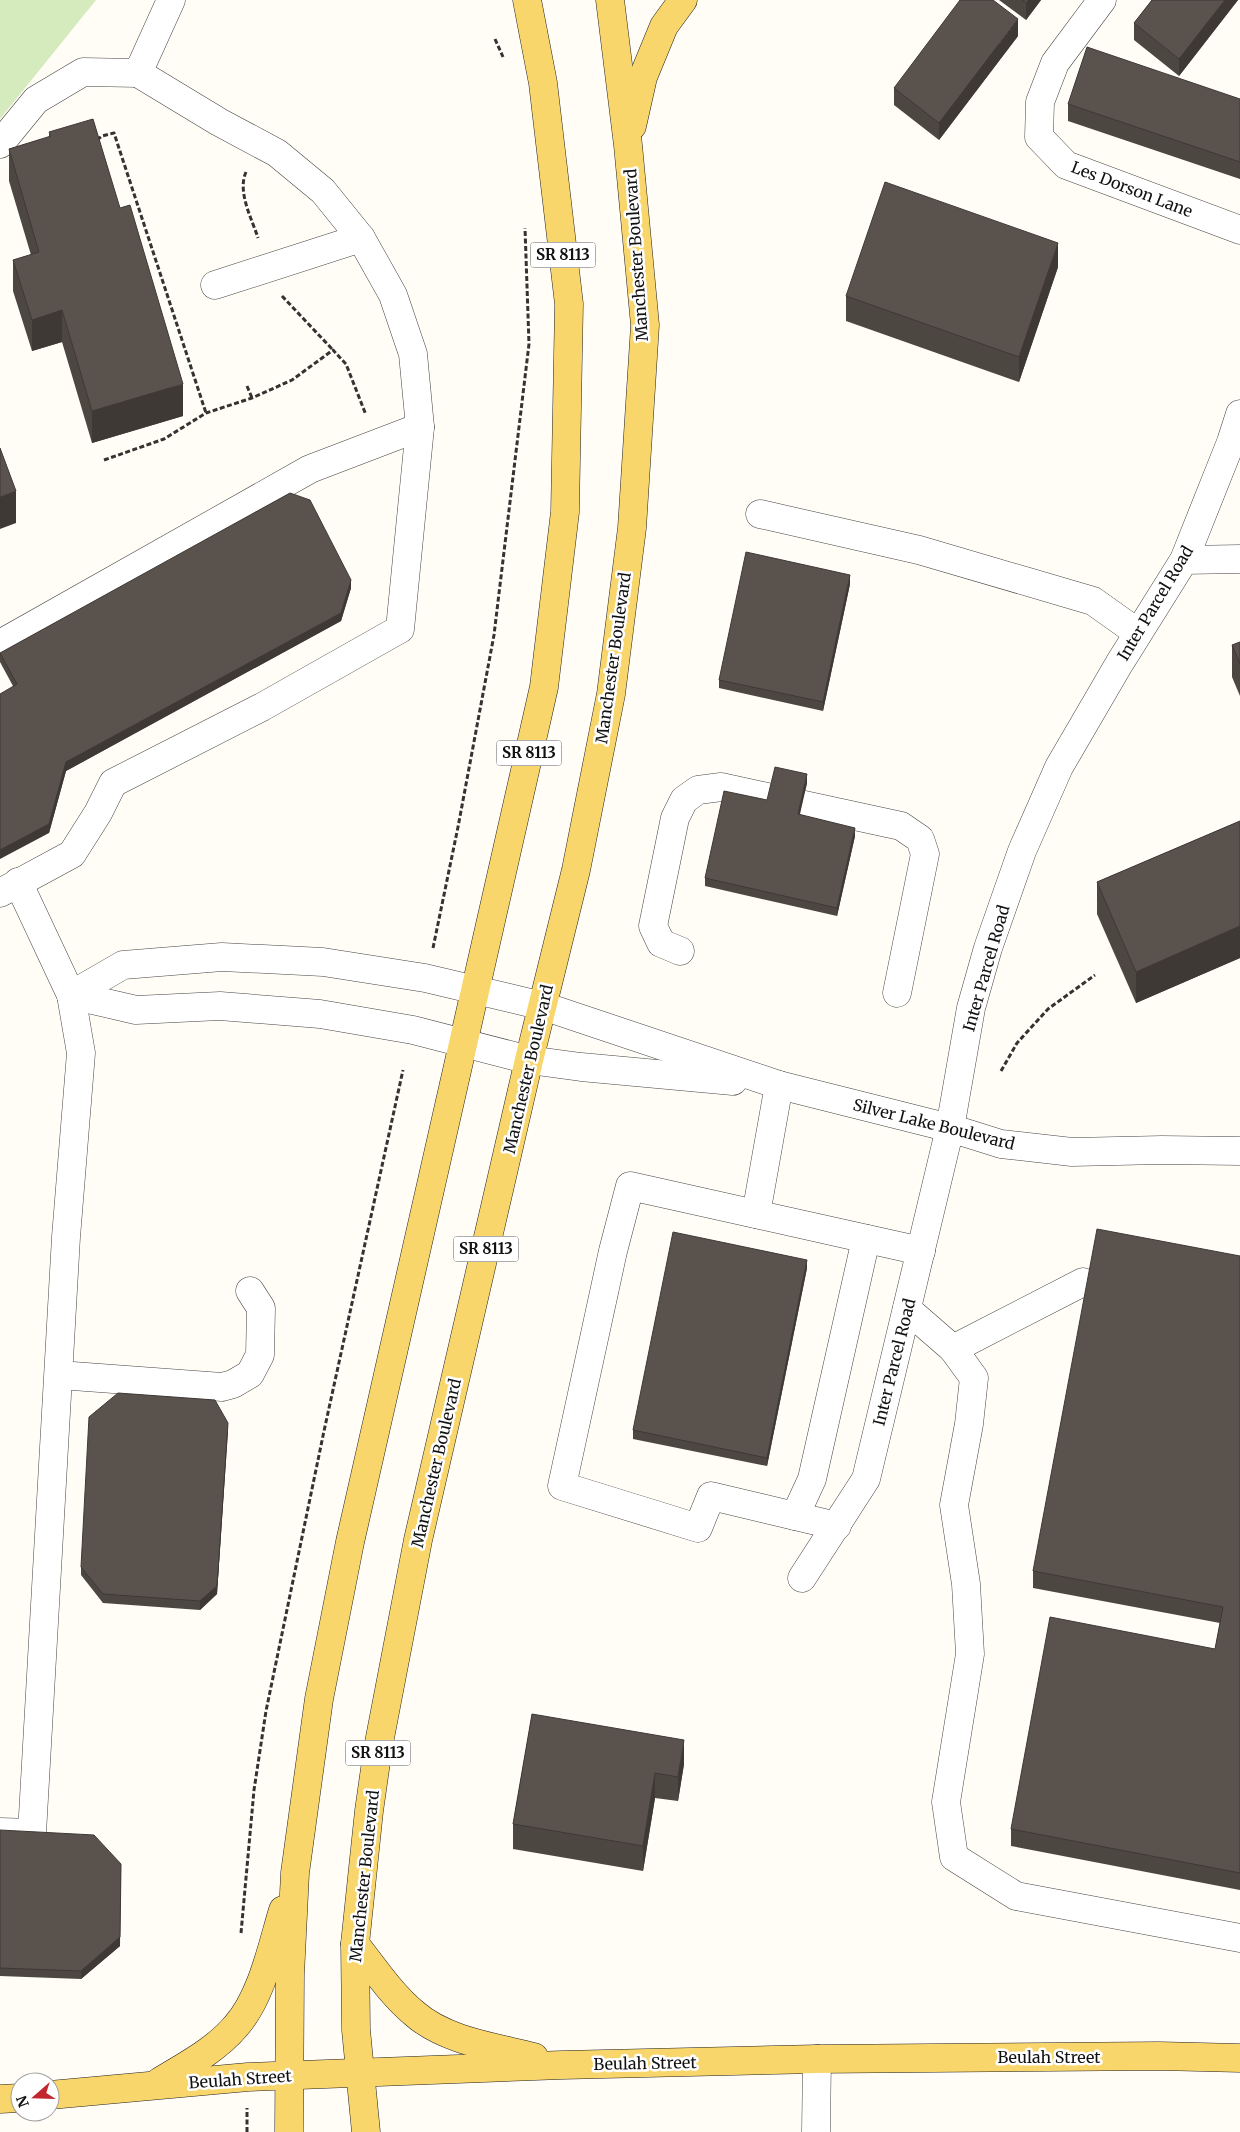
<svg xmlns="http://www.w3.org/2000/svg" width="1240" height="2132" font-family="Merriweather,serif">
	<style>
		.green { fill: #d5ebbd }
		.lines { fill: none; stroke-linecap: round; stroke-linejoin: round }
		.minor-casing { stroke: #444; stroke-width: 29 }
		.major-casing { stroke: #222; stroke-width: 29 }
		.path { stroke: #333; stroke-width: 3; stroke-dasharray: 5 2.5; stroke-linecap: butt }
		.minor { stroke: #fff; stroke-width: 28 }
		.major { stroke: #f9d66b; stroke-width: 28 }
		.wall { fill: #4d4742 }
		.shaded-wall { fill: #3f3936 }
		.building { fill: #5a524d; stroke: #3f3936 }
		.labels { text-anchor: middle; stroke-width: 5; stroke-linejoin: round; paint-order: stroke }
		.shield { fill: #fff; stroke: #585858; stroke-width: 1 }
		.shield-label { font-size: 15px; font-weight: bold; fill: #111 }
		.street-label { font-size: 16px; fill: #111; stroke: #fff }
	</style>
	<rect width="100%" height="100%" fill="#fffdf5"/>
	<polygon class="green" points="0,0 96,0 0,119"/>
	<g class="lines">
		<g class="minor-casing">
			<g id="minor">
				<polyline points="1102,0 1055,63 1040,102 1039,137 1066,165 1240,230"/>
				<polyline points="0,144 36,100 83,72 138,73 171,0"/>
				<polyline points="215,285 361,238"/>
				<polyline points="760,514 919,550 1093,601 1138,633"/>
				<polyline points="1184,560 1240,559"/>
				<polyline points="0,644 310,469 420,427"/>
				<polyline points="0,893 72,854 98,813 113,783 262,707 400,629 420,427 413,354 393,295 361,238 323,191 277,153 219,122 138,73"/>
				<polyline points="680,951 661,943 653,926 675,818 684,800 698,790 721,787 901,826 920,839 925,854 897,993"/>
				<polyline points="71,995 123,965 222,957 323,962 425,978 543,1006 779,1085 950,1128 1001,1144 1072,1152 1162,1150 1240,1151"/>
				<polyline points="71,995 136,1010 220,1006 320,1014 413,1030 529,1060 581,1067 733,1081"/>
				<polyline points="756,1214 779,1085"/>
				<polyline points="907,1309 953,1349 1083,1282"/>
				<polyline points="953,1349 974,1378 969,1424 954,1505 966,1584 970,1654 946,1802 954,1857 1016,1896 1240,1938"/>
				<polyline points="59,1375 222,1387 233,1384 250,1374 260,1355 261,1308 250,1291"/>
				<polyline points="795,1516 812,1479 866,1239"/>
				<polyline points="837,1526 711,1496 698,1528 562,1486 613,1251 630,1186 921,1251"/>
				<polyline points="802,1578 866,1479 950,1128 971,1008 988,948 1022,851 1059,767 1119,664 1184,560 1231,442 1240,414"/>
				<polyline points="0,1832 32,1833 66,1237 81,1053 71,995 18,882"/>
				<polyline points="816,2132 817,2059"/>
			</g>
		</g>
		<g class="major-casing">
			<g id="major">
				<polyline points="632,126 643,77 664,26 683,0"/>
				<path d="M355 1944C374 1968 391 1994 415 2014 446 2041 495 2047 534 2057"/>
				<path d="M159 2082C185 2066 216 2050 236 2026 262 1997 272 1946 283 1910"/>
				<polyline points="50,2095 248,2077 562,2065 817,2059 1159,2056 1240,2058"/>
				<polyline points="0,2099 20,2098"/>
				<polyline points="289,2132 290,1975 295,1873 319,1699 350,1542 544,687 565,512 569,304 543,83 527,0"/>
				<polyline points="366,2132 356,2030 355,1944 369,1811 378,1748 418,1540 529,1060 576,870 611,694 632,528 645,325 628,145 610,0"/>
			</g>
		</g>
		<g class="path">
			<polyline points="495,39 503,57"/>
			<polyline points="97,140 102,136 114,133 206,413"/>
			<path d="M246 172C237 192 252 219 258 238"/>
			<polyline points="282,296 333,350"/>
			<polyline points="247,386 252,398"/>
			<polyline points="104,460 164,439 206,413 252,398 292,380 333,350 346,364 366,415"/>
			<polyline points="433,948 458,827 494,635 529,344 525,228"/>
			<polyline points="1001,1071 1017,1043 1048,1009 1095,975"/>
			<polyline points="241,1933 254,1790 266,1711 324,1431 403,1070"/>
			<polyline points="247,2132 247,2108"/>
		</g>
		<use href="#minor" class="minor"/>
		<use href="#major" class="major"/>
	</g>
	<g class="wall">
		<polygon points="999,0 1041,0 1026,20"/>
		<polygon points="1152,0 1238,0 1179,76 1134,40 1134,23"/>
		<polygon points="1018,36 939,140 894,105 894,88"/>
		<polygon points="1240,99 1240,179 1068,121 1068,104"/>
		<polygon points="49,132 183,416 92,443 62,342 32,351 13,291 13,260 31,255 9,181 9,149 49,137"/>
		<polygon points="1058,267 1019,382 846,321 846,296"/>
		<polygon points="850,584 823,711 719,688 719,680"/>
		<polygon points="351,588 341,621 66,771 49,833 13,686 0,662 0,653"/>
		<polygon points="1240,642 1240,696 1232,677 1232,645"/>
		<polygon points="807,783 799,814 855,836 837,916 705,886 705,878 767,800"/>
		<polygon points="1240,821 1240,958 1136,1003 1097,914 1097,882"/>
		<polygon points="1240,1256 1240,1890 1011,1846 1011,1829 1215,1649 1220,1623 1033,1588 1033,1571"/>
		<polygon points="807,1268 767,1466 633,1439 633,1430"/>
		<polygon points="228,1431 217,1594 200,1610 103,1603 81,1575 81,1567"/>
		<polygon points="532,1714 684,1764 678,1801 655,1798 643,1871 513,1849 513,1824"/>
		<polygon points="0,1830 120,1946 81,1979 0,1976"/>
	</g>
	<g class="shaded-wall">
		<polygon points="1029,0 1041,0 1026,20 1026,3"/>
		<polygon points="1225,0 1238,0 1179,76 1179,59"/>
		<polygon points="1018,19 1018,36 939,140 939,123"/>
		<polygon points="1058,243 1058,267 1019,382 1019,357"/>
		<polygon points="62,310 62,342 32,351 32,320"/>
		<polygon points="183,384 183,416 92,443 92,411"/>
		<polygon points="16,491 16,523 0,529 0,497"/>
		<polygon points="850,575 850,584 823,711 823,702"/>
		<polygon points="351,580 351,588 341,621 66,771 49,833 0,859 0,850 66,762"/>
		<polygon points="807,774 807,783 798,823 798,814"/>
		<polygon points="855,828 855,836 837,916 837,908"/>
		<polygon points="1240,926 1240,958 1136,1003 1136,972"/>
		<polygon points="807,1260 807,1268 767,1466 767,1458"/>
		<polygon points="228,1423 217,1594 200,1610 200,1601"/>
		<polygon points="684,1740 684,1764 678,1801 678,1777"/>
		<polygon points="655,1773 655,1798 643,1871 643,1846"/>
		<polygon points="121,1864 120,1946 81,1979 81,1971"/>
	</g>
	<g class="building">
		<polygon points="960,0 993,0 1018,19 939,123 894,88"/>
		<polygon points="1022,0 1029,0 1026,3"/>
		<polygon points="1152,0 1225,0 1179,59 1134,23"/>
		<polygon points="1087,47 1240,99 1240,162 1068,104"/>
		<polygon points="93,119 120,208 130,205 183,384 92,411 62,310 32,320 13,260 39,252 9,149 51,136 49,132"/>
		<polygon points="885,182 1058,243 1019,357 846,296"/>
		<polygon points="0,448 16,491 0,497"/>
		<polygon points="290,493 310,500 351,580 341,613 66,762 49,824 0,850 0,694 17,684 0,653"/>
		<polygon points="746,552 850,575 823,702 719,680"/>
		<polygon points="1240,642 1240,664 1232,645"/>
		<polygon points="775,767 807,774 798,814 855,828 837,908 705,878 724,791 767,800"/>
		<polygon points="1240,821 1240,926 1136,972 1097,882"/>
		<polygon points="1097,1229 1240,1256 1240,1873 1011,1829 1050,1617 1215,1649 1223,1607 1033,1571"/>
		<polygon points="673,1232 807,1260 767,1458 633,1430"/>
		<polygon points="118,1393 215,1400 228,1423 217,1586 200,1601 103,1594 81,1567 89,1417"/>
		<polygon points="532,1714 684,1740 678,1777 655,1773 643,1846 513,1824"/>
		<polygon points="0,1830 94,1835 121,1864 120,1937 81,1971 0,1968"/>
	</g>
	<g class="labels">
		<g class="shield">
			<rect x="530.5" y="242.5" width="65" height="25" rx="4"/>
			<rect x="496.5" y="740.5" width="65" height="25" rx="4"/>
			<rect x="453.5" y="1236.5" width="65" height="25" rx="4"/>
			<rect x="345.5" y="1740.5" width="65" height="25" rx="4"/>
		</g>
		<g class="shield-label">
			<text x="563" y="260">SR 8113</text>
			<text x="529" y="758">SR 8113</text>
			<text x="486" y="1254">SR 8113</text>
			<text x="378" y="1758">SR 8113</text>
		</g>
		<g class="street-label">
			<text transform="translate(1132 189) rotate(21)" y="6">Les Dorson Lane</text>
			<text transform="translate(636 255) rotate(-94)" y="6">Manchester Boulevard</text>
			<text transform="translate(1155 603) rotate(-59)" y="6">Inter Parcel Road</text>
			<text transform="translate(613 658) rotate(-82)" y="6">Manchester Boulevard</text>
			<text transform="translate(986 968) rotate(-74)" y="6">Inter Parcel Road</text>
			<text transform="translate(528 1069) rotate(-77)" y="6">Manchester Boulevard</text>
			<text transform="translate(934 1124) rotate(14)" y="6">Silver Lake Boulevard</text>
			<text transform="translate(894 1362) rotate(-76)" y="6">Inter Parcel Road</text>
			<text transform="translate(436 1463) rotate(-77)" y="6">Manchester Boulevard</text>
			<text transform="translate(364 1876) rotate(-84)" y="6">Manchester Boulevard</text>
			<text x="1049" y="2063">Beulah Street</text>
			<text transform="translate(645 2063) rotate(-1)" y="6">Beulah Street</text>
			<text transform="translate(240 2079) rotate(-4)" y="6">Beulah Street</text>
		</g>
	</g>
	<g transform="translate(35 2097) rotate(250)"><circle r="24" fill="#ffffff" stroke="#a0a0a0"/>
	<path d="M0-4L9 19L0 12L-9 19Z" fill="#c4262e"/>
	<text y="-8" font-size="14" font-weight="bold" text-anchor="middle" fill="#111111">N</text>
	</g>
</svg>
